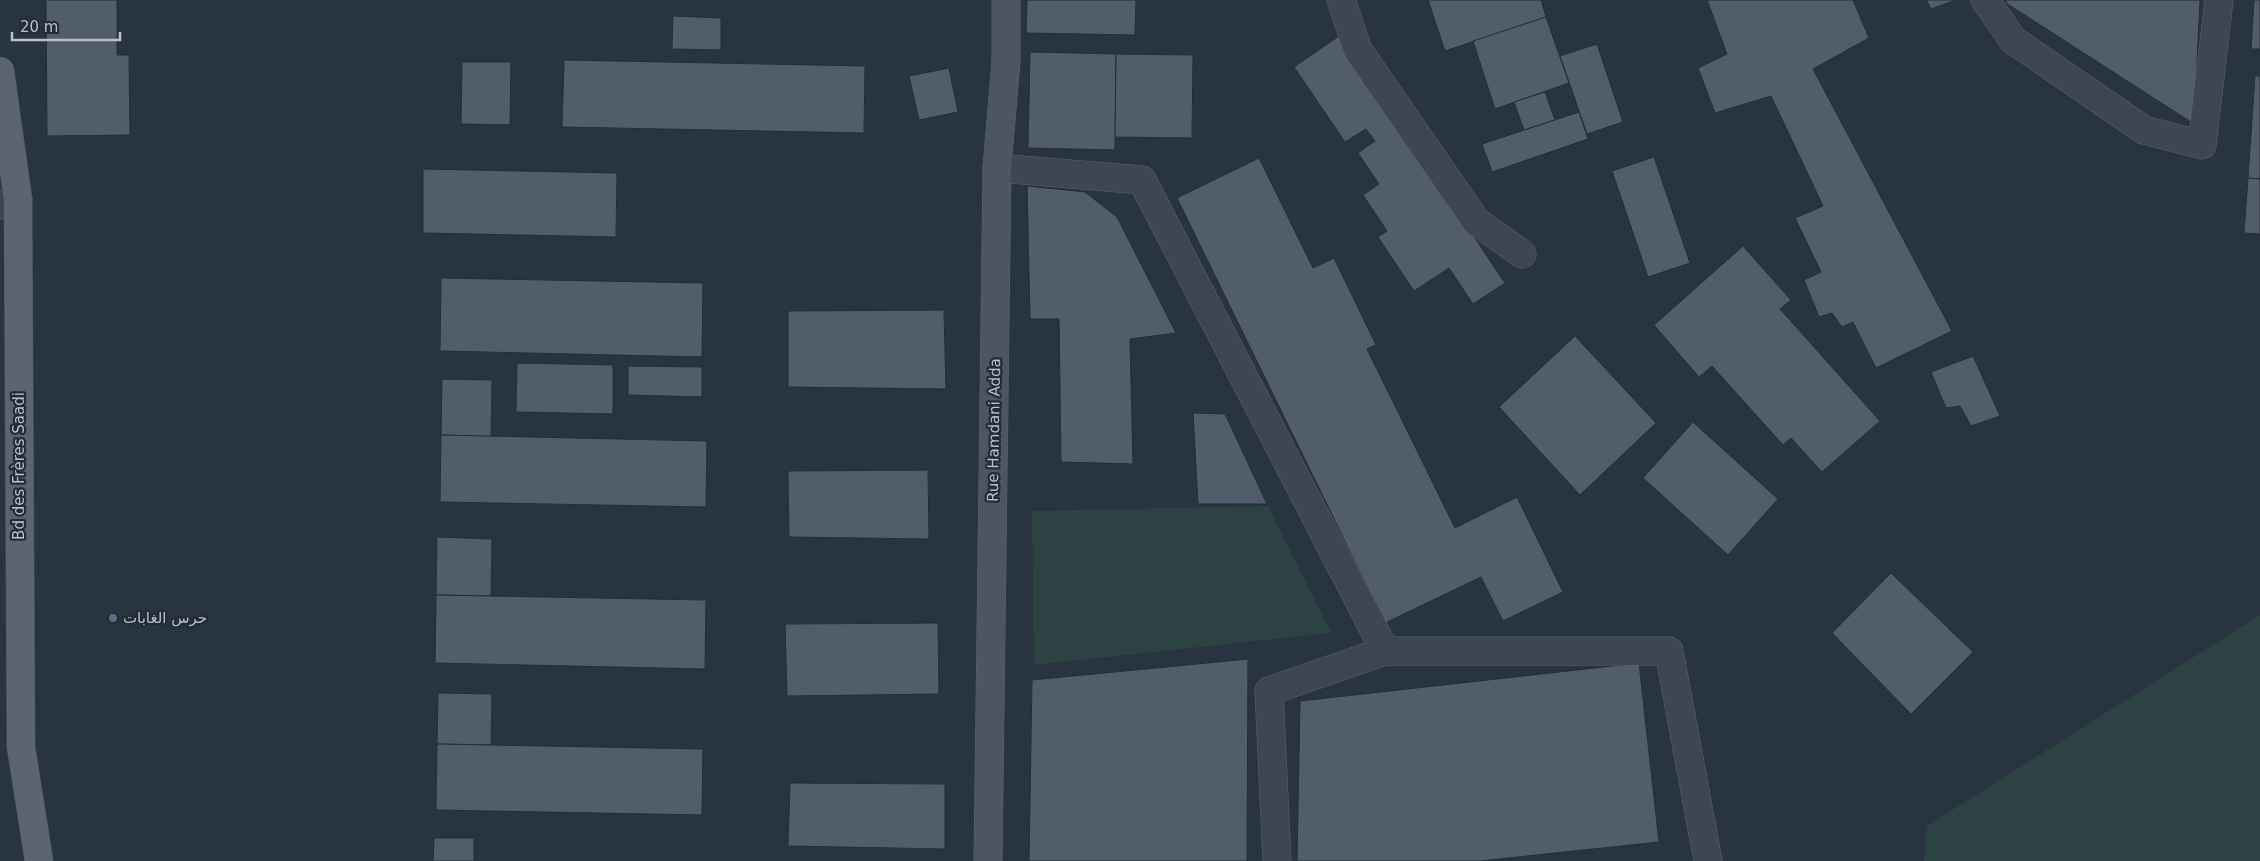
<svg xmlns="http://www.w3.org/2000/svg" width="2260" height="861" font-family="'DejaVu Sans','Noto Naskh Arabic',sans-serif">
	<style>
		.green { fill: #2c4243 }
		.building { fill: #525d6b; stroke: #242d38 }
		.lines { fill: none; stroke-linecap: round; stroke-linejoin: round }
		.street-casing { stroke: #5b646e; stroke-width: 29 }
		.secondary-casing { stroke: #5b646e; stroke-width: 29 }
		.primary-casing { stroke: #474f5a; stroke-width: 29 }
		.street { stroke: #3d4651; stroke-width: 28 }
		.secondary { stroke: #4b5563; stroke-width: 28 }
		.primary { stroke: #5b6570; stroke-width: 28 }
		.service-dot { fill: #5c6f8a; stroke: #222b36; stroke-width: 2 }
		.labels { text-anchor: middle; stroke-width: 4.5; stroke-linejoin: round; paint-order: stroke }
		.street-label { font-size: 15px; fill: #bac1cb; stroke: #222b36 }
		.poi-label { font-size: 15px; fill: #bac1cb; stroke: #222b36; text-anchor: start }
	</style>
	<rect width="100%" height="100%" fill="#293441"/>
	<g class="green">
		<polygon points="1268,506 1331,633 1034,665 1032,511"/>
		<polygon points="2260,615 2260,861 1924,861 1927,826"/>
	</g>
	<g class="building">
		<polygon points="46,0 117,0 117,55 129,55 130,135 47,136"/>
		<polygon points="1027,0 1136,0 1135,35 1026,33"/>
		<polygon points="1428,0 1541,0 1546,17 1445,51"/>
		<polygon points="1707,0 1853,0 1869,38 1813,69 1952,331 1876,368 1853,322 1842,327 1832,313 1819,317 1804,280 1821,272 1795,218 1823,206 1771,96 1715,113 1698,68 1727,54"/>
		<polygon points="1926,0 1956,0 1931,9"/>
		<polygon points="2006,0 2200,0 2194,124 2006,3"/>
		<polygon points="2254,0 2260,0 2260,49 2251,49"/>
		<polygon points="673,16 721,18 721,50 672,49"/>
		<polygon points="1546,17 1569,83 1495,109 1473,41"/>
		<polygon points="1339,36 1505,283 1473,304 1449,268 1414,291 1378,237 1387,231 1363,195 1379,184 1358,153 1375,141 1366,129 1345,142 1294,67"/>
		<polygon points="1597,44 1623,122 1587,134 1560,56"/>
		<polygon points="1030,52 1116,54 1115,150 1028,148"/>
		<polygon points="1116,54 1193,55 1192,138 1115,137"/>
		<polygon points="564,60 865,66 864,133 562,127"/>
		<polygon points="462,62 511,62 510,125 461,124"/>
		<polygon points="949,68 958,112 919,120 909,76"/>
		<polygon points="2255,76 2260,76 2260,179 2248,178"/>
		<polygon points="1545,92 1555,120 1524,130 1514,102"/>
		<polygon points="1579,112 1588,139 1492,172 1482,144"/>
		<polygon points="1654,157 1690,263 1648,277 1612,171"/>
		<polygon points="1259,158 1313,268 1334,258 1376,345 1367,349 1455,528 1517,497 1563,592 1503,621 1481,577 1385,623 1177,198"/>
		<polygon points="423,169 617,173 616,237 423,233"/>
		<polygon points="2248,178 2260,179 2260,234 2244,233"/>
		<polygon points="1027,186 1085,192 1117,217 1176,333 1130,339 1133,464 1061,462 1059,319 1030,319"/>
		<polygon points="1743,246 1791,300 1780,309 1880,421 1822,472 1791,438 1783,445 1712,366 1699,377 1654,325"/>
		<polygon points="441,278 703,283 702,357 440,351"/>
		<polygon points="944,310 946,389 788,387 788,311"/>
		<polygon points="1575,336 1656,423 1580,495 1499,407"/>
		<polygon points="1973,356 2000,416 1971,426 1960,406 1946,408 1931,372"/>
		<polygon points="517,363 613,365 613,414 516,412"/>
		<polygon points="628,366 702,367 702,397 628,395"/>
		<polygon points="442,379 492,380 491,437 441,435"/>
		<polygon points="1193,413 1225,414 1267,504 1198,504"/>
		<polygon points="1693,422 1778,499 1728,555 1643,478"/>
		<polygon points="441,435 707,441 706,507 440,502"/>
		<polygon points="928,470 929,539 789,537 788,471"/>
		<polygon points="437,537 492,539 491,596 436,595"/>
		<polygon points="1891,573 1973,652 1911,714 1832,633"/>
		<polygon points="436,595 706,600 705,669 435,663"/>
		<polygon points="938,623 939,694 787,696 785,624"/>
		<polygon points="1248,659 1247,861 1029,861 1032,680"/>
		<polygon points="1639,663 1659,842 1480,861 1297,861 1300,701"/>
		<polygon points="438,693 492,694 491,745 437,744"/>
		<polygon points="437,744 703,749 702,815 436,810"/>
		<polygon points="790,783 945,784 945,849 788,846"/>
		<polygon points="434,838 474,838 474,861 433,861"/>
	</g>
	<g class="lines">
		<g class="street-casing">
			<g id="street">
				<polyline points="1341,0 1358,50 1476,221 1522,254"/>
				<polyline points="1985,0 2013,40 2144,130 2202,145 2219,0"/>
				<polyline points="997,168 1142,180 1385,651"/>
				<polyline points="0,205 18,199"/>
				<polyline points="1277,861 1269,691 1385,651 1669,651 1708,861"/>
			</g>
		</g>
		<g class="secondary-casing">
			<polyline id="secondary" points="988,861 997,168 1006,61 1006,0"/>
		</g>
		<g class="primary-casing">
			<polyline id="primary" points="0,71 18,199 21,747 39,861"/>
		</g>
		<use href="#street" class="street"/>
		<use href="#secondary" class="secondary"/>
		<use href="#primary" class="primary"/>
	</g>
	<circle class="service-dot" cx="113" cy="618" r="5"/>
	<g class="labels">
		<g class="street-label">
			<text transform="translate(994 430) rotate(-89)" y="5">Rue Hamdani Adda</text>
			<text transform="translate(19 466) rotate(-90)" y="5">Bd des Frères Saadi</text>
		</g>
		<g class="poi-label">
			<text x="123" y="623">حرس الغابات</text>
		</g>
	</g>
	<path d="M12 32v8h108v-8" fill="none" stroke="#bac1cb" stroke-width="2.5"/>
	<text x="20" y="32" font-size="15" fill="#bac1cb" stroke="#222b36" stroke-width="4" paint-order="stroke">20 m</text>
</svg>
